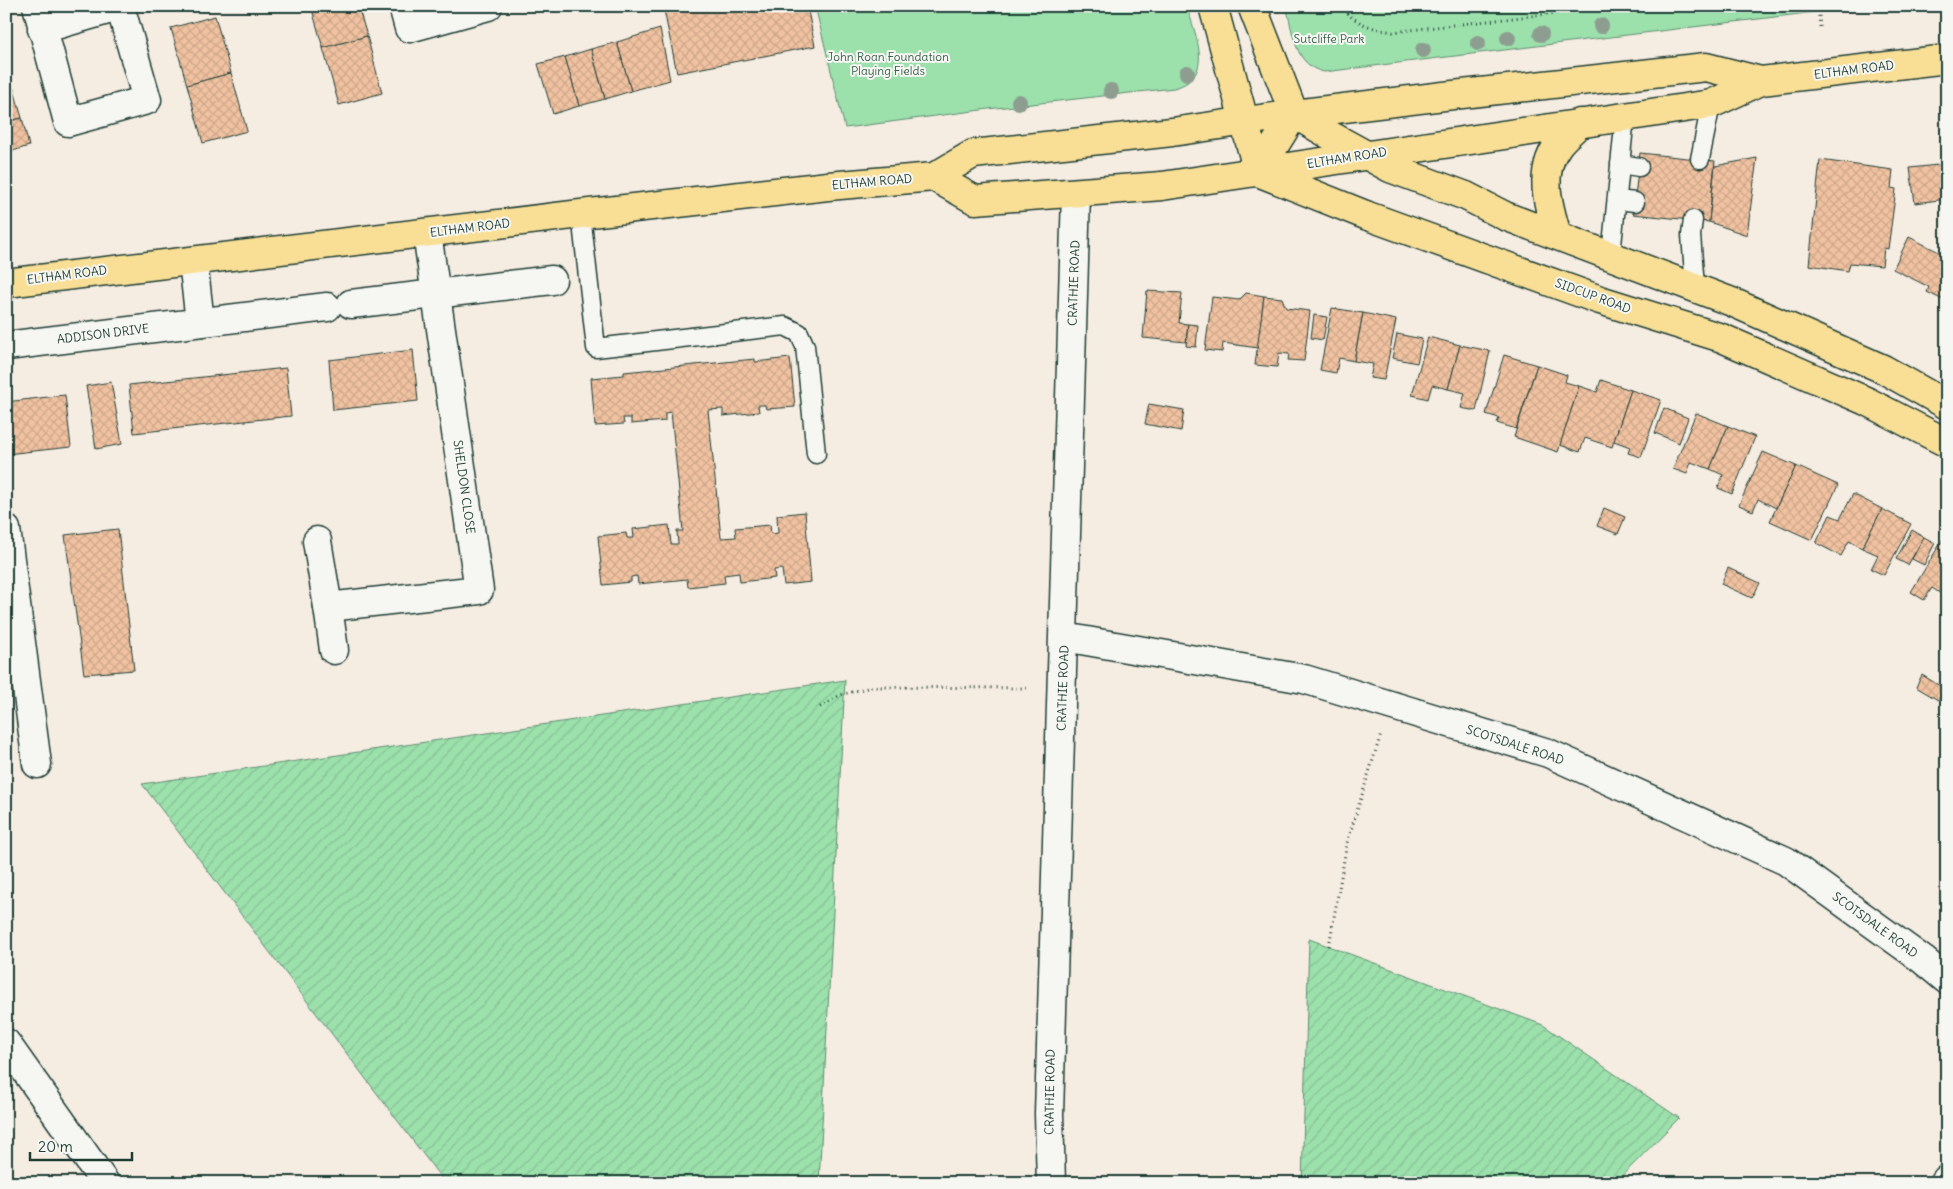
<svg xmlns="http://www.w3.org/2000/svg" width="1953" height="1189" font-family="Delius,sans-serif">
	<style>
		.park { fill: #9ce0ac; stroke: #5e8e70 }
		.garden { fill: url(#garden-furrows); stroke: #5e8e70 }
		.building { fill: url(#building-cross-hatch); stroke: #1f3d34 }
		.lines { fill: none; stroke-linecap: round; stroke-linejoin: round }
		.service-casing { stroke: #1f3d34; stroke-width: 21 }
		.minor-casing { stroke: #1f3d34; stroke-width: 31 }
		.trunk-casing { stroke: #1f3d34; stroke-width: 31 }
		.path { stroke: #1f3d34; stroke-width: 3; stroke-dasharray: 1 4; stroke-linecap: butt }
		.service { stroke: #f6f6f2; stroke-width: 18 }
		.minor { stroke: #f6f6f2; stroke-width: 28 }
		.trunk { stroke: #f9df96; stroke-width: 28 }
		.tree { fill: #8d9e90 }
		.labels { text-anchor: middle; stroke-width: 4; stroke-linejoin: round; paint-order: stroke }
		.park-label { font-size: 12px; fill: #385e4c; stroke: #f6f6f2 }
		.street-label { font-size: 12px; fill: #1f3d34; stroke: #f6f6f2 }
	</style>
	<defs>
		<pattern id="garden-furrows" width="10" height="10" patternUnits="userSpaceOnUse" patternTransform="scale(1.25)"><rect width="10" height="10" fill="#9ce0ac"/><path d="M-1 1l2-2M0 10L10 0M9 11l2-2" fill="none" stroke="#86c195"/></pattern>
		<pattern id="building-cross-hatch" width="8" height="8" patternUnits="userSpaceOnUse" patternTransform="scale(1.25)"><rect width="8" height="8" fill="#f1c2a1"/><path d="M0 0l8 8M0 8l8-8" fill="none" stroke="#cea88b"/></pattern>
	</defs>
	<rect width="100%" height="100%" fill="#f5ece2"/>
	<filter id="ink" filterUnits="userSpaceOnUse"><feTurbulence type="fractalNoise" baseFrequency=".02" numOctaves="2"/><feDisplacementMap in="SourceGraphic" scale="10" xChannelSelector="R" yChannelSelector="G"/><feConvolveMatrix kernelMatrix="1 2 1 2 8 2 1 2 1" color-interpolation-filters="sRGB"/></filter>
	<g filter="url(#ink)">
		<g class="park">
			<path d="M815 6H1187C1195 36 1216 77 1174 88L996 108 845 128Z"/>
			<path d="M1286 6H1865L1324 72C1294 66 1293 31 1286 6Z"/>
		</g>
		<g class="garden">
			<polygon points="845,680 819,1183 445,1183 142,784"/>
			<polygon points="1309,939 1543,1025 1679,1118 1615,1183 1302,1183"/>
		</g>
		<g class="building">
			<polygon points="311,6 358,6 367,36 323,48"/>
			<polygon points="682,6 807,6 815,46 677,73 664,10"/>
			<polygon points="215,16 231,73 187,85 171,28"/>
			<polygon points="660,29 670,80 631,91 617,42"/>
			<polygon points="367,36 382,93 339,105 323,48"/>
			<polygon points="617,42 631,91 605,99 591,49"/>
			<polygon points="591,49 605,99 579,106 565,57"/>
			<polygon points="565,57 579,106 553,114 538,64"/>
			<polygon points="6,62 14,90 6,92"/>
			<polygon points="231,73 247,131 203,143 187,85"/>
			<polygon points="14,90 22,118 6,122 6,92"/>
			<polygon points="22,118 29,146 6,153 6,122"/>
			<polygon points="1640,153 1715,161 1709,222 1633,214"/>
			<polygon points="1757,158 1747,235 1709,222 1715,166"/>
			<polygon points="1820,160 1893,170 1891,188 1896,189 1888,249 1884,248 1882,266 1850,263 1848,271 1809,265"/>
			<polygon points="1947,164 1947,199 1915,203 1910,168"/>
			<polygon points="1909,237 1947,256 1947,302 1927,292 1929,287 1893,269"/>
			<polygon points="1147,291 1182,293 1179,323 1188,324 1186,342 1143,338"/>
			<polygon points="1246,293 1264,296 1258,348 1223,343 1222,352 1205,350 1212,297 1239,300"/>
			<polygon points="1264,296 1282,298 1286,308 1310,311 1304,361 1288,360 1289,354 1279,353 1277,367 1255,365"/>
			<polygon points="1332,308 1363,313 1354,361 1339,358 1336,373 1320,370"/>
			<polygon points="1363,313 1396,320 1384,380 1370,378 1373,364 1354,361"/>
			<polygon points="1314,315 1327,317 1323,340 1311,338"/>
			<polygon points="1188,324 1198,325 1196,347 1186,346"/>
			<polygon points="1397,334 1422,339 1417,363 1392,358"/>
			<polygon points="1428,337 1460,345 1448,389 1432,385 1428,399 1412,395"/>
			<polygon points="1460,345 1490,351 1476,411 1461,408 1465,393 1448,389"/>
			<polygon points="413,350 418,401 333,410 329,360"/>
			<polygon points="1504,355 1537,365 1516,429 1497,423 1499,418 1486,414"/>
			<polygon points="790,358 795,407 766,409 765,405 758,405 759,412 723,416 723,409 708,410 721,538 736,537 735,528 770,525 771,534 778,533 777,515 805,512 811,582 784,585 782,569 774,570 775,578 740,582 739,573 724,575 725,583 688,587 687,579 638,584 637,576 631,577 631,582 603,585 598,536 626,533 627,538 634,538 633,529 669,525 671,544 678,544 677,531 683,531 671,412 665,413 665,421 631,424 631,418 623,418 624,424 595,426 591,378 624,375 624,372 755,359 755,362"/>
			<polygon points="1537,365 1567,375 1565,382 1579,386 1558,452 1514,437"/>
			<polygon points="286,368 291,416 134,433 129,385"/>
			<polygon points="1601,380 1631,390 1612,447 1585,438 1580,452 1560,445 1579,386 1597,392"/>
			<polygon points="111,382 122,444 96,449 86,386"/>
			<polygon points="1631,390 1661,400 1641,457 1628,453 1630,447 1614,441"/>
			<polygon points="65,395 71,447 6,454 6,402"/>
			<polygon points="1149,404 1184,410 1181,431 1145,424"/>
			<polygon points="1664,408 1688,418 1679,443 1655,433"/>
			<polygon points="1696,413 1728,426 1710,469 1691,462 1687,474 1673,469"/>
			<polygon points="1728,426 1755,437 1732,494 1718,488 1723,475 1710,469"/>
			<polygon points="1763,452 1796,466 1776,508 1758,499 1753,511 1739,505"/>
			<polygon points="1796,466 1838,485 1812,540 1770,521"/>
			<polygon points="1853,494 1882,509 1862,548 1849,541 1841,556 1816,543 1830,515 1840,519"/>
			<polygon points="1604,508 1625,517 1618,534 1597,526"/>
			<polygon points="1882,509 1911,524 1884,575 1871,569 1878,555 1862,548"/>
			<polygon points="118,529 134,670 84,674 65,535"/>
			<polygon points="1912,530 1924,537 1908,565 1896,559"/>
			<polygon points="1924,537 1935,543 1924,565 1912,559"/>
			<polygon points="1943,539 1947,542 1947,595 1946,597 1932,588 1924,600 1911,592"/>
			<polygon points="1728,568 1760,583 1752,598 1721,584"/>
			<polygon points="1922,675 1945,689 1938,700 1916,687"/>
		</g>
		<g class="lines">
			<g class="service-casing">
				<g id="service">
					<polyline points="1700,159 1711,104"/>
					<polyline points="1620,164 1639,167"/>
					<polyline points="1617,200 1635,202"/>
					<polyline points="581,214 596,348 785,326 799,333 805,346 816,454"/>
					<polyline points="1693,220 1691,235 1695,287"/>
					<polyline points="1611,255 1625,116"/>
				</g>
			</g>
			<g class="minor-casing">
				<g id="minor">
					<polyline points="37,6 68,122 147,100 120,6"/>
					<polyline points="403,6 409,28 488,6"/>
					<polyline points="42,29 121,6"/>
					<polyline points="193,261 200,322"/>
					<polyline points="351,304 552,280"/>
					<polyline points="6,346 327,307"/>
					<polyline points="6,529 37,764"/>
					<polyline points="317,541 328,607 479,590 427,233"/>
					<polyline points="328,607 334,650"/>
					<polyline points="1064,637 1304,679 1548,753 1786,861 1923,960 1947,980"/>
					<polyline points="6,1043 105,1183"/>
					<polyline points="1051,1183 1049,1114 1076,193"/>
					<polyline points="1944,1183 1947,1179"/>
				</g>
			</g>
			<g class="trunk-casing">
				<g id="trunk">
					<polyline points="1213,6 1258,172"/>
					<polyline points="1252,6 1294,114 1328,134 1390,168 1466,196 1505,216 1732,302 1883,369 1947,405"/>
					<polyline points="1258,172 1368,216 1600,300 1722,338 1866,401 1947,443"/>
					<polyline points="1258,172 1294,114"/>
					<polyline points="934,177 975,200 1162,186 1711,104 1761,81 1947,59"/>
					<path d="M1557 235C1548 205 1538 172 1558 145 1564 137 1573 130 1580 123"/>
					<polyline points="6,283 581,214 828,186 934,177 973,154 1172,132 1294,114 1444,96 1706,67 1761,81"/>
				</g>
			</g>
			<g class="path">
				<path d="M1340 6C1356 24 1370 28 1393 32L1616 6"/>
				<polyline points="1818,6 1820,27"/>
				<polyline points="820,707 840,695 871,687 1030,688"/>
				<polyline points="1329,946 1347,843 1381,734"/>
			</g>
			<use href="#service" class="service"/>
			<use href="#minor" class="minor"/>
			<use href="#trunk" class="trunk"/>
		</g>
		<g class="tree">
			<circle cx="1601" cy="26" r="8"/>
			<circle cx="1541" cy="34" r="8"/>
			<circle cx="1508" cy="38" r="8"/>
			<circle cx="1478" cy="43" r="8"/>
			<circle cx="1423" cy="50" r="8"/>
			<circle cx="1187" cy="73" r="8"/>
			<circle cx="1111" cy="91" r="8"/>
			<circle cx="1019" cy="102" r="8"/>
		</g>
	</g>
	<g class="labels">
		<g class="park-label">
			<text x="1329" y="43">Sutcliffe Park</text>
			<text x="888" y="61">John Roan Foundation<tspan x="888" dy="14">Playing Fields</tspan></text>
		</g>
		<g class="street-label">
			<text transform="translate(1854 70) rotate(-7)" y="4">ELTHAM ROAD</text>
			<text transform="translate(1347 158) rotate(-9)" y="4">ELTHAM ROAD</text>
			<text transform="translate(872 182) rotate(-5)" y="4">ELTHAM ROAD</text>
			<text transform="translate(470 228) rotate(-7)" y="4">ELTHAM ROAD</text>
			<text transform="translate(67 275) rotate(-7)" y="4">ELTHAM ROAD</text>
			<text transform="translate(1074 283) rotate(-88)" y="4">CRATHIE ROAD</text>
			<text transform="translate(1593 296) rotate(20)" y="4">SIDCUP ROAD</text>
			<text transform="translate(103 334) rotate(-7)" y="4">ADDISON DRIVE</text>
			<text transform="translate(464 487) rotate(82)" y="4">SHELDON CLOSE</text>
			<text transform="translate(1063 688) rotate(-88)" y="4">CRATHIE ROAD</text>
			<text transform="translate(1515 745) rotate(18)" y="4">SCOTSDALE ROAD</text>
			<text transform="translate(1875 925) rotate(36)" y="4">SCOTSDALE ROAD</text>
			<text transform="translate(1050 1092) rotate(-89)" y="4">CRATHIE ROAD</text>
		</g>
	</g>
	<rect width="1953" height="1189" fill="none" stroke="#f6f6f2" stroke-width="25"/>
	<rect x="12" y="12" width="1928" height="1164" fill="none" stroke="#1f3d34" stroke-width="2" filter="url(#ink)"/>
	<path d="M30 1152v8h102v-8" fill="none" stroke="#1f3d34" stroke-width="2.5"/>
	<text x="38" y="1152" font-size="15" fill="#1f3d34" stroke="#f6f6f2" stroke-width="4" paint-order="stroke">20 m</text>
</svg>
